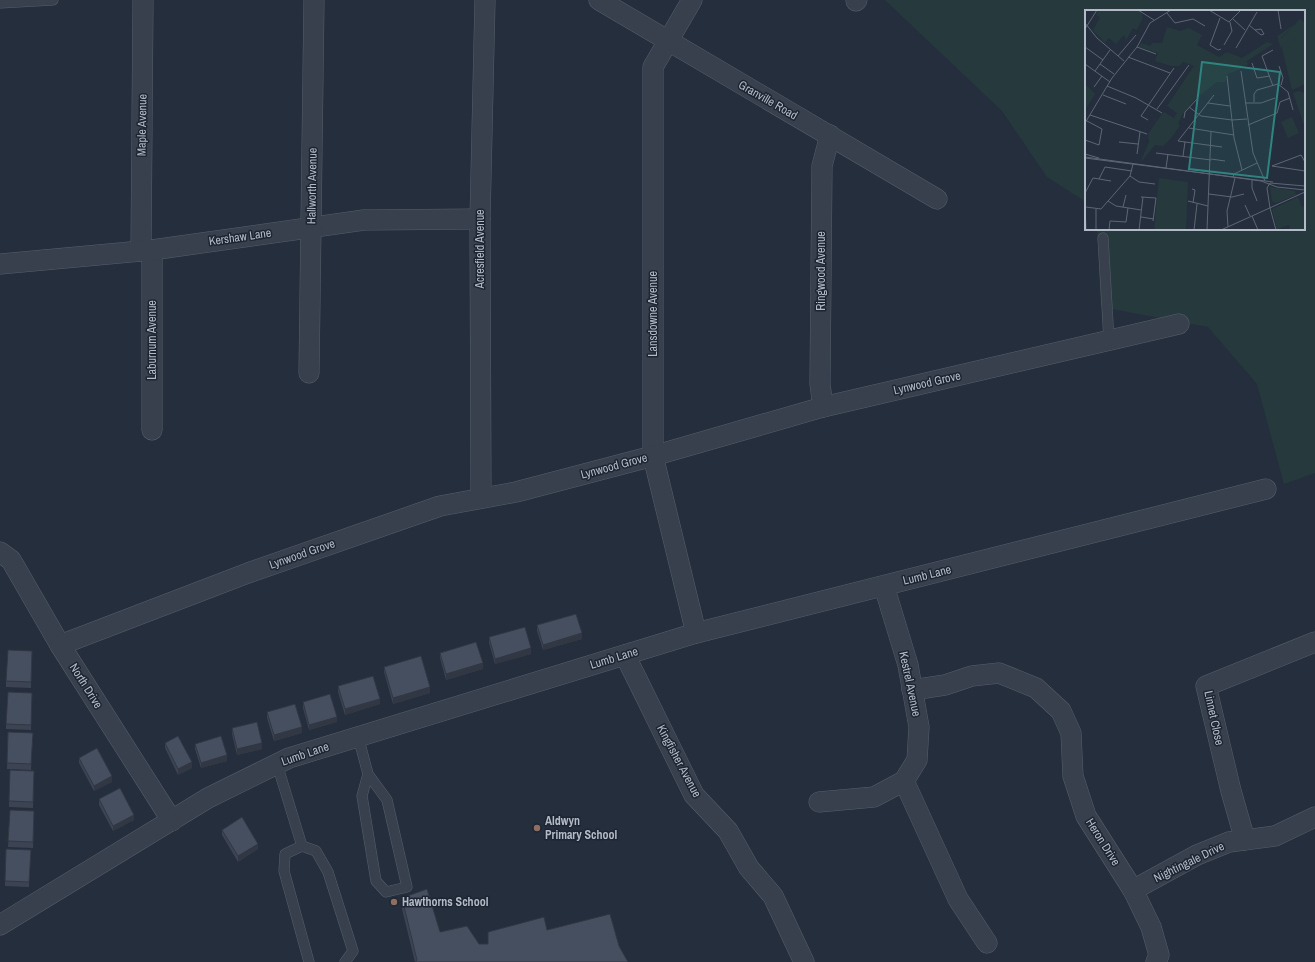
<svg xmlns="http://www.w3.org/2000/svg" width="1315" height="962" font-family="'Archivo Narrow',sans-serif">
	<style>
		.park { fill: #263a3e }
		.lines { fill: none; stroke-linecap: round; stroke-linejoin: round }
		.service-casing { stroke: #565e6b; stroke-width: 11 }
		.minor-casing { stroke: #565e6b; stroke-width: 21 }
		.service { stroke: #38404d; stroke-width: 10 }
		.minor { stroke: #38404d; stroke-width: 20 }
		.wall { fill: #3c4453 }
		.shaded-wall { fill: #313743 }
		.building { fill: #464f60; stroke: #313743 }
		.education-dot { fill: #8d6e63; stroke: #1d2532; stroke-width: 1.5 }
		.labels { text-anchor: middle; stroke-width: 3; stroke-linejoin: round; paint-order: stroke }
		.street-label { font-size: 12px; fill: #b4bbc8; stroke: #1d2532 }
		.poi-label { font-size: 12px; font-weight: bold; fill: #b4bbc8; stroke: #1d2532; text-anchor: start }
		.inset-road { fill: none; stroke: #5e6675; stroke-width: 1 }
		.view { fill: #308480; fill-opacity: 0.15; stroke: #308480; stroke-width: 2 }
		.inset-edge { fill: none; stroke: #b4bbc8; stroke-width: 2 }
	</style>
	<rect width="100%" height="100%" fill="#242e3d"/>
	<polygon class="park" points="885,0 1315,0 1315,473 1284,484 1257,384 1208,327 1101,307 1097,229 1304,229 1304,11 1086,11 1086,202 1047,177 1002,111"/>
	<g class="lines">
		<g class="service-casing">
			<g id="service">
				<polyline points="0,3 53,0"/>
				<polyline points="1103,238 1109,341"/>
				<polyline points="358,736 368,774 362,796 376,881 386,892 407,887 387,800 368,774"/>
				<polyline points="277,764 302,846 285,854 284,871 309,962"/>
				<polyline points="302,846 316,851 328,872 353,951 345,962"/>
			</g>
		</g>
		<g class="minor-casing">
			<g id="minor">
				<polyline points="599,0 937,199"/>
				<polyline points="692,0 653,67 653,456 696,633"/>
				<polyline points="856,1 857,0"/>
				<polyline points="152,250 152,430"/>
				<polyline points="141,251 143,0"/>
				<polyline points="0,264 152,250 364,220 480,219"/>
				<polyline points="309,373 314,0"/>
				<polyline points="823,407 820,384 822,166 830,135"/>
				<polyline points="481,498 480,219 485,0"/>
				<polyline points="0,552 11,560 60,645 172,821"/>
				<polyline points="884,586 908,665 919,727 917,760 904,781 958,899 987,943"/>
				<polyline points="60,645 248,573 440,506 516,492 653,456 823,407 1179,324"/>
				<polyline points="625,655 694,795 728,831 749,868 773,896 804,962"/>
				<polyline points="912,690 945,685 972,676 999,673 1036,688 1061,711 1071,733 1073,776 1086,816 1133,890 1151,927 1159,955 1156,962"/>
				<polyline points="819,802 874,797 904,781"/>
				<polyline points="1245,840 1231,791 1206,686 1315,642"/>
				<polyline points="1133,890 1197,855 1229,842 1275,836 1315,817"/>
				<polyline points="0,925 208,798 289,758 696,633 1266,489"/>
			</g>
		</g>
		<use href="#service" class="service"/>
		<use href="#minor" class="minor"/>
	</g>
	<g class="wall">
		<polygon points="537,625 582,639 543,650 537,631"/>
		<polygon points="489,637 531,654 495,664 489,643"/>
		<polygon points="32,651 31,688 6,687 6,681"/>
		<polygon points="440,653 483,669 446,680 440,658"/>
		<polygon points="384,667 430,693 393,704 384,672"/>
		<polygon points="338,686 380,704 345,715 338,692"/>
		<polygon points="32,693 31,730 6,729 6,724"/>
		<polygon points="303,702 337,722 309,730 303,708"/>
		<polygon points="267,712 302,733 274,741 267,718"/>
		<polygon points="232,728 262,749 237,755 232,734"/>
		<polygon points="8,732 33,733 31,770 7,769"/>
		<polygon points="165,743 192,768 178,775 165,748"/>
		<polygon points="195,744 227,761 201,768 195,749"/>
		<polygon points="79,758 112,782 94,791 79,763"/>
		<polygon points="34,771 33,808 9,807 9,801"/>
		<polygon points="99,799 134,820 113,831 99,805"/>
		<polygon points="10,810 34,816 33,848 8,847"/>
		<polygon points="222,830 258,849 238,862 222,835"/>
		<polygon points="31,850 29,887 5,886 5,881"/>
		<polygon points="402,898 440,932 479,944 488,944 547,930 619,946 415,962 402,909"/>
	</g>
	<g class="shaded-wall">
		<polygon points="582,633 582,639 543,650 543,645"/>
		<polygon points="531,648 531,654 495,664 495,659"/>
		<polygon points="483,663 483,669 446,680 446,674"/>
		<polygon points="430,687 430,693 393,704 393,698"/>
		<polygon points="380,699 380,704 345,715 345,709"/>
		<polygon points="337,717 337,722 309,730 309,725"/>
		<polygon points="302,727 302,733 274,741 274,735"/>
		<polygon points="262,743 262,749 237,755 237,749"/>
		<polygon points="227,755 227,761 201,768 201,763"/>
		<polygon points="192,762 192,768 178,775 178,769"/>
		<polygon points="112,776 112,782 94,791 94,786"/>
		<polygon points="134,815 134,820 113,831 113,826"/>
		<polygon points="258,844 258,849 238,862 238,856"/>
	</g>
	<g class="building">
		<polygon points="576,614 582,633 543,645 537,625"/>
		<polygon points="525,627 531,648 495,659 489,637"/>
		<polygon points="476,642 483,663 446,674 440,653"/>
		<polygon points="8,650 32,651 31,682 6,681"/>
		<polygon points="421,656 430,687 393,698 384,667"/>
		<polygon points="373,676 380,699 345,709 338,686"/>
		<polygon points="8,692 32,693 31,725 6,724"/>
		<polygon points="330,694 337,717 309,725 303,702"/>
		<polygon points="295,704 302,727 274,735 267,712"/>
		<polygon points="257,722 262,743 237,749 232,728"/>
		<polygon points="8,732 33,733 31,764 7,763"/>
		<polygon points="178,736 192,762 178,769 165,743"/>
		<polygon points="221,736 227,755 201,763 195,744"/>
		<polygon points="97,748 112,776 94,786 79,758"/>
		<polygon points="10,770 34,771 33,802 9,801"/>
		<polygon points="120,788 134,815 113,826 99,799"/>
		<polygon points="10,810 34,811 33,842 8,841"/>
		<polygon points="242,817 258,844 238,856 222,830"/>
		<polygon points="6,849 31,850 29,882 5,881"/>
		<polygon points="427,889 440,932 467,926 479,944 488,944 488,932 544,917 547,930 610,914 619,946 628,962 415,962 417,960 402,898"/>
	</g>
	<g class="education-dot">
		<circle cx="537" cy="828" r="4"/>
		<circle cx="394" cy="902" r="4"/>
	</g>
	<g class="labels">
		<g class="street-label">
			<text transform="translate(768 100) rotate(30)" y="4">Granville Road</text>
			<text transform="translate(142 125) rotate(-89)" y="4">Maple Avenue</text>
			<text transform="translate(312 186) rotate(-89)" y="4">Hallworth Avenue</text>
			<text transform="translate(240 237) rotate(-8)" y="4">Kershaw Lane</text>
			<text transform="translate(480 249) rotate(-90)" y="4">Acresfield Avenue</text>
			<text transform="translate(821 271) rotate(-90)" y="4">Ringwood Avenue</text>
			<text transform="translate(653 314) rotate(-90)" y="4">Lansdowne Avenue</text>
			<text transform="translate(152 340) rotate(-90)" y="4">Laburnum Avenue</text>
			<text transform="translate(927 383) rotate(-13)" y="4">Lynwood Grove</text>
			<text transform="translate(614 466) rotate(-15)" y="4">Lynwood Grove</text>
			<text transform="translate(302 554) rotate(-19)" y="4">Lynwood Grove</text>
			<text transform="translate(927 575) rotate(-14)" y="4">Lumb Lane</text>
			<text transform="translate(614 658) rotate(-17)" y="4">Lumb Lane</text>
			<text transform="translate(910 684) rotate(78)" y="4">Kestrel Avenue</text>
			<text transform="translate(86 686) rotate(58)" y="4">North Drive</text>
			<text transform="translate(1214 718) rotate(78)" y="4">Linnet Close</text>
			<text transform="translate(305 754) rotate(-19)" y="4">Lumb Lane</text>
			<text transform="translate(679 761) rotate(62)" y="4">Kingfisher Avenue</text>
			<text transform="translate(1103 842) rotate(58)" y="4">Heron Drive</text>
			<text transform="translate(1189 862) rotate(-26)" y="4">Nightingale Drive</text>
		</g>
		<g class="poi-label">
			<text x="545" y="825">Aldwyn<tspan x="545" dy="14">Primary School</tspan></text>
			<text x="402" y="906">Hawthorns School</text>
		</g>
	</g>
	<g transform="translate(1085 10)">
		<rect width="220" height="220" fill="#242e3d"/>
		<path d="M215 9 220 14V74L207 80 195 30Z" fill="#263a3e"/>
		<path d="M210 14 196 28V39L192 26ZM210 28 214 34 211 38 212 42 207 36 201 37 199 31 209 32Z" fill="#263a3e"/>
		<path d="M14 0H55L58 7 52 20 48 18 41 30 39 25 31 34 24 28 20 33 8 20 15 7 11 5ZM82 17 95 21 104 18 117 25 112 35 134 47 142 42 157 48 182 32 188 34 162 51 163 55 156 56V59L143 64 140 72H132L109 90 97 105 93 114 95 116 86 128 78 136 70 135 55 153 64 132 63 124 77 104 79 102 89 108 92 103 82 96 109 56 98 52 94 56H86L70 51 73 43 54 37 56 33 65 36 67 33H77ZM0 74 10 84 0 100ZM214 81 220 83V118L208 83ZM207 107 214 123 203 128 196 112ZM74 168 103 172 101 220H69ZM185 177 210 181 211 185 191 193 187 191ZM213 187 217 197 220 196V220H205L204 215 192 219 187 199Z" fill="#263a3e"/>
		<path class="inset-road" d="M53 0 69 10M124 0 144 12 156 0M193 0 196 19M82 3 90 13 108 9 120 16M135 8 125 35 133 40 136 39M148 9 160 20M0 13 12 28 39 51M164 15 176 25 179 24 176 19 170 20M0 19 12 0M139 35 147 21 145 12M0 37 18 50M52 37 71 44M151 38 172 2M33 46 51 25M43 47 85 63M167 53 172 68 185 66M0 54 25 72M15 54 29 64M194 56 198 68 196 75M10 61 25 40M156 61 168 143 180 171M142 66 149 128 157 160M22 76 51 88 77 103M188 76 177 46 188 40M9 77 17 66M18 85 41 94M129 85 93 131 137 137M169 92V84L172 80 193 74 203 82 208 100M123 93 145 96M160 93H176L190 88M104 97 116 106 147 110 162 109M72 99 104 55M5 105 62 124M99 108 100 102 112 89M63 110 56 106 89 58M0 113 27 68 52 37 65 13 86 0M163 115 192 103 195 92 205 88M104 118 149 125M0 130 14 135 17 119 2 111M34 132 53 134M71 143 126 150M0 144 14 148M52 144 55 122M98 146 100 132M0 147 176 171 192 177 220 180M0 148 188 172M126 149 140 151M220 152 216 145 187 156 220 161M81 158 83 144M45 166 54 172 70 174M148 167 149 164 172 153M14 169 20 157 47 161M167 170V178L172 191M107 179 110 180 108 193M0 183 8 168 26 171M124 184 147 187 159 184M56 187 71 188 68 211M23 191 31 196 56 200M103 191 123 196M0 193 1 220M160 195 165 206M1 197 16 199 45 166 48 154M38 197 41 185M185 198 191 220M185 198 182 178 185 173 220 176M11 199V220M167 206 173 220M56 207 69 209M143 217 142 201 150 168M24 220 25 211 41 212 43 198M54 220 58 187M109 220 112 194M122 220 126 122M136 220 220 182"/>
		<path class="view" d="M117 52 195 62 182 168 104 159Z"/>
		<rect width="220" height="220" class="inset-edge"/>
	</g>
</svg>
